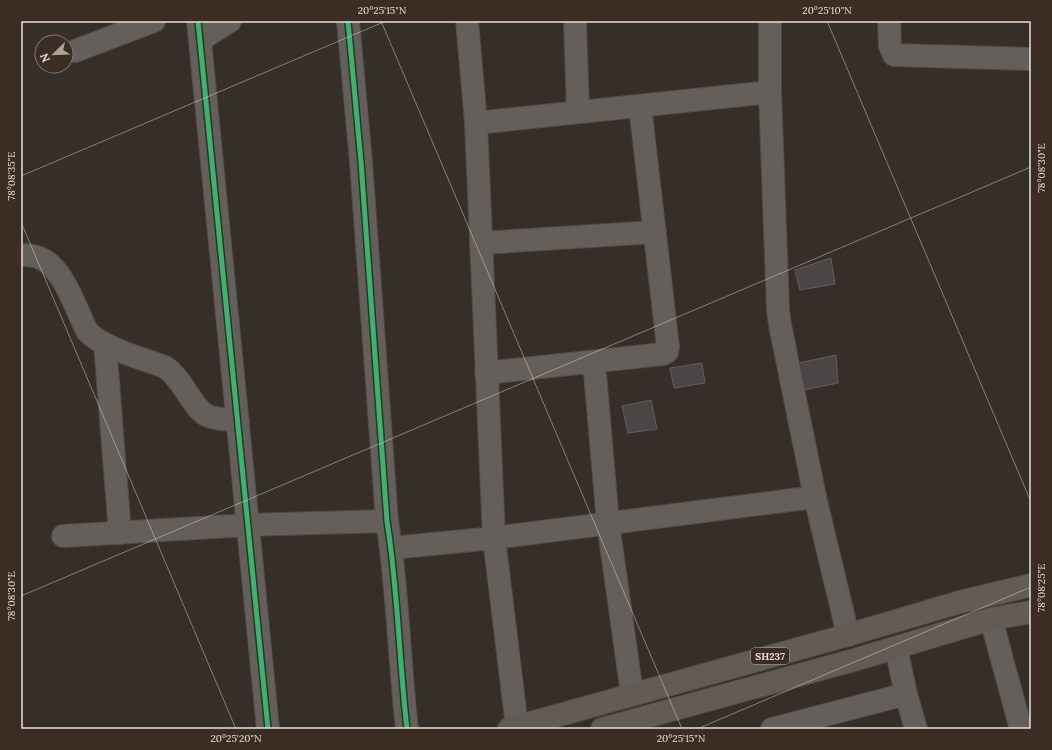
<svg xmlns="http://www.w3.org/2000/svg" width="1052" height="750" font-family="Lora,serif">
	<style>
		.building { fill: #4b4545; stroke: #635d5d }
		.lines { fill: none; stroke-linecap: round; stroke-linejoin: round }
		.minor-casing { stroke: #524b47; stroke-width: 24 }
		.major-casing { stroke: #524b47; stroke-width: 24 }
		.minor { stroke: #645f5b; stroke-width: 22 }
		.major { stroke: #635c54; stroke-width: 22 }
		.cycleway-casing { stroke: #3b2d23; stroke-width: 8 }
		.cycleway { stroke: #33b770; stroke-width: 5 }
		.ticks { fill: none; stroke: #eae0da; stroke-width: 1; stroke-opacity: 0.45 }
		.labels { text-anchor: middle; stroke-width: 3; stroke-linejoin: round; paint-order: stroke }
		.shield { fill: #3b2d23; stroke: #b6aaa3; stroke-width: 1 }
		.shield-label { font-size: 10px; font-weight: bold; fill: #eae0da }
		.neatline { fill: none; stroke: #eae0da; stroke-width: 1.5 }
		.ticks-label { font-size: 10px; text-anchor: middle; fill: #eae0da }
	</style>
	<rect width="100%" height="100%" fill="#352e29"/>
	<g class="building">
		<polygon points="831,258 835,284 800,290 795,270"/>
		<polygon points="836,355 838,383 804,390 799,363"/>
		<polygon points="702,363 705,383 674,388 670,368"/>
		<polygon points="651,400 657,429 628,433 622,406"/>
	</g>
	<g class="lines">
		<g class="minor-casing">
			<g id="minor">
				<polyline points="198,21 268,729"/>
				<path d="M348 21 361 162 387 521C398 590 399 660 407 729"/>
				<polyline points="467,21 476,123 494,538 517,727"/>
				<polyline points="575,21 578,112"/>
				<polyline points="770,21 770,92 778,310 780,325 815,497 848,635"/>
				<polyline points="889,21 890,46 894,55 1031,59"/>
				<polyline points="200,40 230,21"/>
				<polyline points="75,51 154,21"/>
				<polyline points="476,123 770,92"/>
				<polyline points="481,243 655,232"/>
				<path d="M21 255C27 255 34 255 40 258 63 267 76 309 87 331 102 348 144 359 165 367 183 379 192 407 206 415 215 420 228 419 238 421"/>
				<polyline points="105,344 120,533"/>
				<polyline points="594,362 608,523 632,694"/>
				<polyline points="486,373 663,354 667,352 668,347 640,106"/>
				<polyline points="63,536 248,525 387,521"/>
				<polyline points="391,548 494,538 815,497"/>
				<polyline points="991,619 1021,729"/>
				<polyline points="896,648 906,694 916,729"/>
				<polyline points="772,729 906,694"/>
			</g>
		</g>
		<g class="major-casing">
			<g id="major">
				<polyline points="509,729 848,635 960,602 1031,585"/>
				<polyline points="602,729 854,660 991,619 1031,612"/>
			</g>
		</g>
		<use href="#minor" class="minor"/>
		<use href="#major" class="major"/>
		<g class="cycleway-casing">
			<g id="cycleway">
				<polyline points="198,21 268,729"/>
				<path d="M348 21 361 162 387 521C398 590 399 660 407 729"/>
			</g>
		</g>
		<use href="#cycleway" class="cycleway"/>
	</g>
	<path class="ticks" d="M381 21 682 729M827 21 1031 502M21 176 386 21M21 222 236 729M21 596 1031 167M697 729 1031 587"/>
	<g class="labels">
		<rect class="shield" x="751" y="648" width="38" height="16" rx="3"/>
		<g class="shield-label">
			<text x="770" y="660">SH237</text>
		</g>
	</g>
	<rect width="1052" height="750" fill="none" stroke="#3b2d23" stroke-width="44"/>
	<g transform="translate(54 54) rotate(247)"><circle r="19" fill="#3b2d23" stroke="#81756c"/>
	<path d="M0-3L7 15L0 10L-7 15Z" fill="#aba29c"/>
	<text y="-6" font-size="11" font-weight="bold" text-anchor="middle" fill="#eae0da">N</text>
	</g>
	<rect x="22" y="22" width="1008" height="706" class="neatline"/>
	<g class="ticks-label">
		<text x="382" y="14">20°25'15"N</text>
		<text x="827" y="14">20°25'10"N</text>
		<text transform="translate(1041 168) rotate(-90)" y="4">78°08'30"E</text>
		<text transform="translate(11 176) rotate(-90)" y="4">78°08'35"E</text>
		<text transform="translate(1041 588) rotate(-90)" y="4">78°08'25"E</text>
		<text transform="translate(11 596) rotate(-90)" y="4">78°08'30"E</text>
		<text x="236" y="742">20°25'20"N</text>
		<text x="681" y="742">20°25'15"N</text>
	</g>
</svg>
